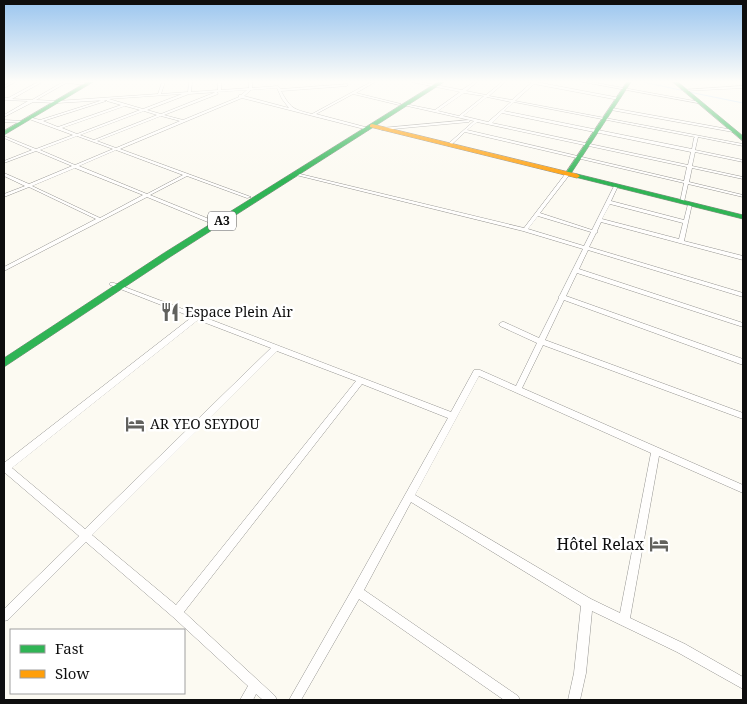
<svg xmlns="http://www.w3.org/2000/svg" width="747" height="704" font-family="'Noto Serif',serif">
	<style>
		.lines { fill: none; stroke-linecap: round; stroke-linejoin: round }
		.stream { stroke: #c5dff9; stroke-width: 1 }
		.street-casing { stroke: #959491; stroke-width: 1 }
		.fast-casing { stroke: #8c8b87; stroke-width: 1 }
		.slow-casing { stroke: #8c8b87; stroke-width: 1 }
		.street { fill: #fffefd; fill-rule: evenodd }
		.fast { fill: #30b455; fill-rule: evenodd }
		.slow { fill: #ff9f0a; fill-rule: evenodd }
		.labels { text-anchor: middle; stroke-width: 5; stroke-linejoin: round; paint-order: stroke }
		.shield { fill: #fff; stroke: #565656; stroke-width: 1 }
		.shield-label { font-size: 12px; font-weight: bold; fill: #0e0e0e }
		.poi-label { font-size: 14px; fill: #0e0e0e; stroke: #fff; text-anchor: start }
		.near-poi-label { font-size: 16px; fill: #0e0e0e; stroke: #fff; text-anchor: end }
	</style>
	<rect width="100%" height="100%" fill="#fcfaf2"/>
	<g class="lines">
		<g class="stream">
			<polyline points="643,82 685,91"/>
			<polyline points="689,92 743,103"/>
		</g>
		<g class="street-casing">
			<g id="street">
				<polygon points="11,82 15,82 4,88 4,86"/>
				<path d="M38 82H42L12 99 32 100 63 82H79L90 84 88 85 66 83 36 100 57 101 158 94 162 82H165L161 94 188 92 189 82H192L191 92 218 90V82H221V90L249 88V82H252V88L278 86 281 89 348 84 347 86 281 91C291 109 293 109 312 114L371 82H375L356 93 401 104 399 105 353 94 316 114 369 128V130H368L242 98 120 149 251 197 247 198 187 176 150 195 219 223V225H215L147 197 4 271V267L96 219 29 187 4 197V194L25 186 4 176V173L29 184 72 166 36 151 4 163V161L32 150 4 138V136L36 149 73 135 29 119V117L40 120 103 100 106 101 43 121 58 127 121 105 107 101V100L57 103 33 102 4 117V115L28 101 4 100V98H8ZM277 88 282 99 289 108 244 96 251 90ZM247 90 241 95H239V97L183 120 164 115 218 94 217 92ZM216 92 161 114 147 110 189 94 217 92ZM182 94 143 109 109 99ZM125 106 140 110 77 134 62 128ZM144 111 157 115 94 140 80 135ZM161 116 180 121 116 148 97 141ZM77 136 113 149 75 165 40 150ZM116 150 183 175 147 194 79 166ZM75 168 143 195 100 218 32 186Z"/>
				<path d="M412 82H420L462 90 474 82H477L466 91 486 95 502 82H505L489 96 512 100 531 83 528 82H536L620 98 619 100 534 84 515 101 743 144V146L698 137 695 150 743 160V162L695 152 692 166 743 177V179L692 168 689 182 743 195V197L688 184 684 202 682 203 680 202 684 183 465 132 450 146H448V144L474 121 403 105 405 104 435 110 460 92ZM464 93 484 96 459 116 438 111ZM487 97 511 102 488 122 463 116ZM514 102 695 137 694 138 692 149 504 111ZM502 113 691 152 688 165 492 123ZM477 122 687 167 684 181 467 130Z"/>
				<polygon points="583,82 591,82 700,102 698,103"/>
				<polygon points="743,86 743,88 684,91 682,90"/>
				<polygon points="612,108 733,130 735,131 733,132 611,110"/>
				<polygon points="4,120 23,121 25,122 23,123 4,122"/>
				<polygon points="470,120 469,122 382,130 380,129 382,128"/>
				<path d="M296 173 524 228 566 173H568L570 174 540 213 592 230 614 186 616 185 618 186 611 201 684 220 688 204 692 203V204L684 241 743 256V260L601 222 597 231 598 232 596 233 589 247 743 293V297L588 250 579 269 743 323V327L577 273 566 296 743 359V365L564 300 545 340 743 413V419L543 345 522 388 743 485V493L659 456 630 618 685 644 743 677V689L677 652 592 611 586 673 580 700H568L574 673 581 606 411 502 364 590 518 696 520 700H504L359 599 301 700H289L353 588 448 418 362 384 184 612 275 696 277 700H263L256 694 253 700H240L248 686 173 617 86 542 8 620 4 621V609L79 536 4 472V463L192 317 110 285 109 284 110 283H114L196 314H200L201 316 451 412 474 370H480L516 386 537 343 500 326 499 324 502 322H504L539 338 559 298 558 297 560 295 583 249 523 231 296 175ZM610 204 683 223 679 239 602 219ZM538 216 591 232 584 246 528 229ZM198 320 271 348 85 529 12 468ZM277 351 356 381 176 605 92 535ZM479 376 651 453 620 613 591 599 415 495Z"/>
			</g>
		</g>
		<g class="fast-casing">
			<g id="fast">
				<polygon points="87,82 93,82 4,135 4,131"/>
				<polygon points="438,82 444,82 170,257 4,367 4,358 164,253"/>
				<polygon points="627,82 631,82 570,175 566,175 565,174"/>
				<polygon points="673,82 678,82 743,136 743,141"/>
				<polygon points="577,174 743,215 743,219 575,177 574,176"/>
			</g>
		</g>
		<g class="slow-casing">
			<polygon id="slow" points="372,124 577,174 580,176 577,178 370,127 370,125"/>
		</g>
		<use href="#street" class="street"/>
		<use href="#fast" class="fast"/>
		<use href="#slow" class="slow"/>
	</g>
	<linearGradient id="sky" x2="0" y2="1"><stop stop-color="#9ac5ef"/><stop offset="0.45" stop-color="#fefdf9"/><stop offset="1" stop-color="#fefdf9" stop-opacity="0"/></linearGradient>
	<rect width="747" height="181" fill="url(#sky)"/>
	<defs>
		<g id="restaurant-bare" transform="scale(1.5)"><path d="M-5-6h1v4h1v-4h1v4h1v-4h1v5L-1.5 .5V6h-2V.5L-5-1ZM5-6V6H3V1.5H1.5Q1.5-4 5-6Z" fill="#61615e" stroke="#fff" stroke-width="2.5" paint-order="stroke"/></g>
		<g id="hotel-bare" transform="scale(1.5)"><path d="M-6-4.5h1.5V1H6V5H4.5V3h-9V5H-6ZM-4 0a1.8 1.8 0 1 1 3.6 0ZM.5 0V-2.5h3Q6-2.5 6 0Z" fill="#61615e" stroke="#fff" stroke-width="2.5" paint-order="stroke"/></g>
	</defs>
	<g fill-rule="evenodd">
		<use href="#restaurant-bare" x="170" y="312"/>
		<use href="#hotel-bare" x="135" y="424"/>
		<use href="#hotel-bare" x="659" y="544"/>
	</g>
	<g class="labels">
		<rect class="shield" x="208" y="211.5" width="28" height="19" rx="4"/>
		<g class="shield-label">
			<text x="222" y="225">A3</text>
		</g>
		<g class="poi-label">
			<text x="185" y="317">Espace Plein Air</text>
			<text x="150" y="429">AR YEO SEYDOU</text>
		</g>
		<g class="near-poi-label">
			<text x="644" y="550">Hôtel Relax</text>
		</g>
	</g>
	<rect width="747" height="704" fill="none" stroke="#0e0e0e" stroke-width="10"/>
	<rect x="10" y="629" width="175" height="65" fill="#ffffff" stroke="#9f9f9f"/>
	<rect x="20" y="645" width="25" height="8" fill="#30b455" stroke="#9f9f9f"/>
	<text x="55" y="654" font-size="15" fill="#0e0e0e">Fast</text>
	<rect x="20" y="670" width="25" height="8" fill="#ff9f0a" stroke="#9f9f9f"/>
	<text x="55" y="679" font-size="15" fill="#0e0e0e">Slow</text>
</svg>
